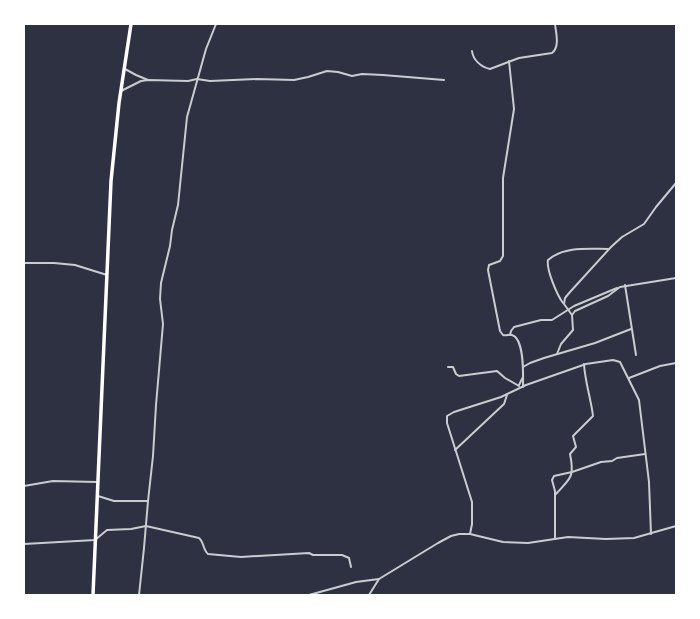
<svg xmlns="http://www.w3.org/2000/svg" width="700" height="619" font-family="'Zilla Slab',serif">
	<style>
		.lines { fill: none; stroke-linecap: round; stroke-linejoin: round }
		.minor { stroke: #caccd0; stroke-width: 2 }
		.trunk { stroke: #fff; stroke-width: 3.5 }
	</style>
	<rect width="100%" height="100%" fill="#2d3142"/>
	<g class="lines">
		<g class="minor">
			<path d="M472 51C473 60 481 67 490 69L519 58 552 53C560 47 556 33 555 24"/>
			<path d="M509 61 514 109 503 178V256L500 261 489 265 488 270 500 331 503 335C506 336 510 334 512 335 525 339 523 377 523 387"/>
			<polyline points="125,69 136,75 148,80"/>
			<polyline points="121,91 141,81 148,80 188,81 197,79 210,81 257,79 294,80 308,77 327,71 338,72 352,76 362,74 383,75 444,80"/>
			<polyline points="24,263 54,263 75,265 107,275"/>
			<polyline points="625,285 636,355"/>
			<path d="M563 303C557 295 546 269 548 260 564 246 589 249 608 249"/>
			<polyline points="572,315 564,304 565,298 570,292 611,247 622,237 644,224 656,207 676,183"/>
			<polyline points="510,335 511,331 514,327 541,320 552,320 574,306 617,288"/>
			<polyline points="557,354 561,344 573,330 572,315 575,311 608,296 620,287 676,278"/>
			<polyline points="448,367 453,367 456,374 459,376 497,371 505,378 519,386"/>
			<polyline points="523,367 530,363 544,358 595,343 631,329"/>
			<polyline points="629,378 660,366 676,363"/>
			<polyline points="519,385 523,377"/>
			<polyline points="455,450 504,404 507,395"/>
			<polyline points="24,486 53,481 97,482"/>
			<path d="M556 494C570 478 575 478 570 454L576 447 573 436 593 416C591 399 585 382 584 364"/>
			<polyline points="98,496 114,501 148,501"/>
			<polyline points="470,534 472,524 472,502 447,423 447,416 454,412 501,397 526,385 586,364 613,360 620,362 639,400 649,482 651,534"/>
			<polyline points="555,539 555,491 552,480 554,476 572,472 601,462 612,461 617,458 645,454"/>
			<path d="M24 544 95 540 107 530 131 529 146 526 199 538C204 542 203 550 208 554L241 557 309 553 313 555H342L349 558 351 567"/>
			<polyline points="139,595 144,548 148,501 153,456 156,405 163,324 160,299 161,283 170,246 172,230 178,205 187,117 206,49 216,24"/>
			<polyline points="309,595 356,582 379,579 438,543 451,536 459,534 470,534 503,542 528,543 568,537 606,539 634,538 676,526"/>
			<polyline points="369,595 379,579"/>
		</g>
		<polyline class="trunk" points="93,595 111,181 119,103 131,24"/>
	</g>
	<rect width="700" height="619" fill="none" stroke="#ffffff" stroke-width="50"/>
</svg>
